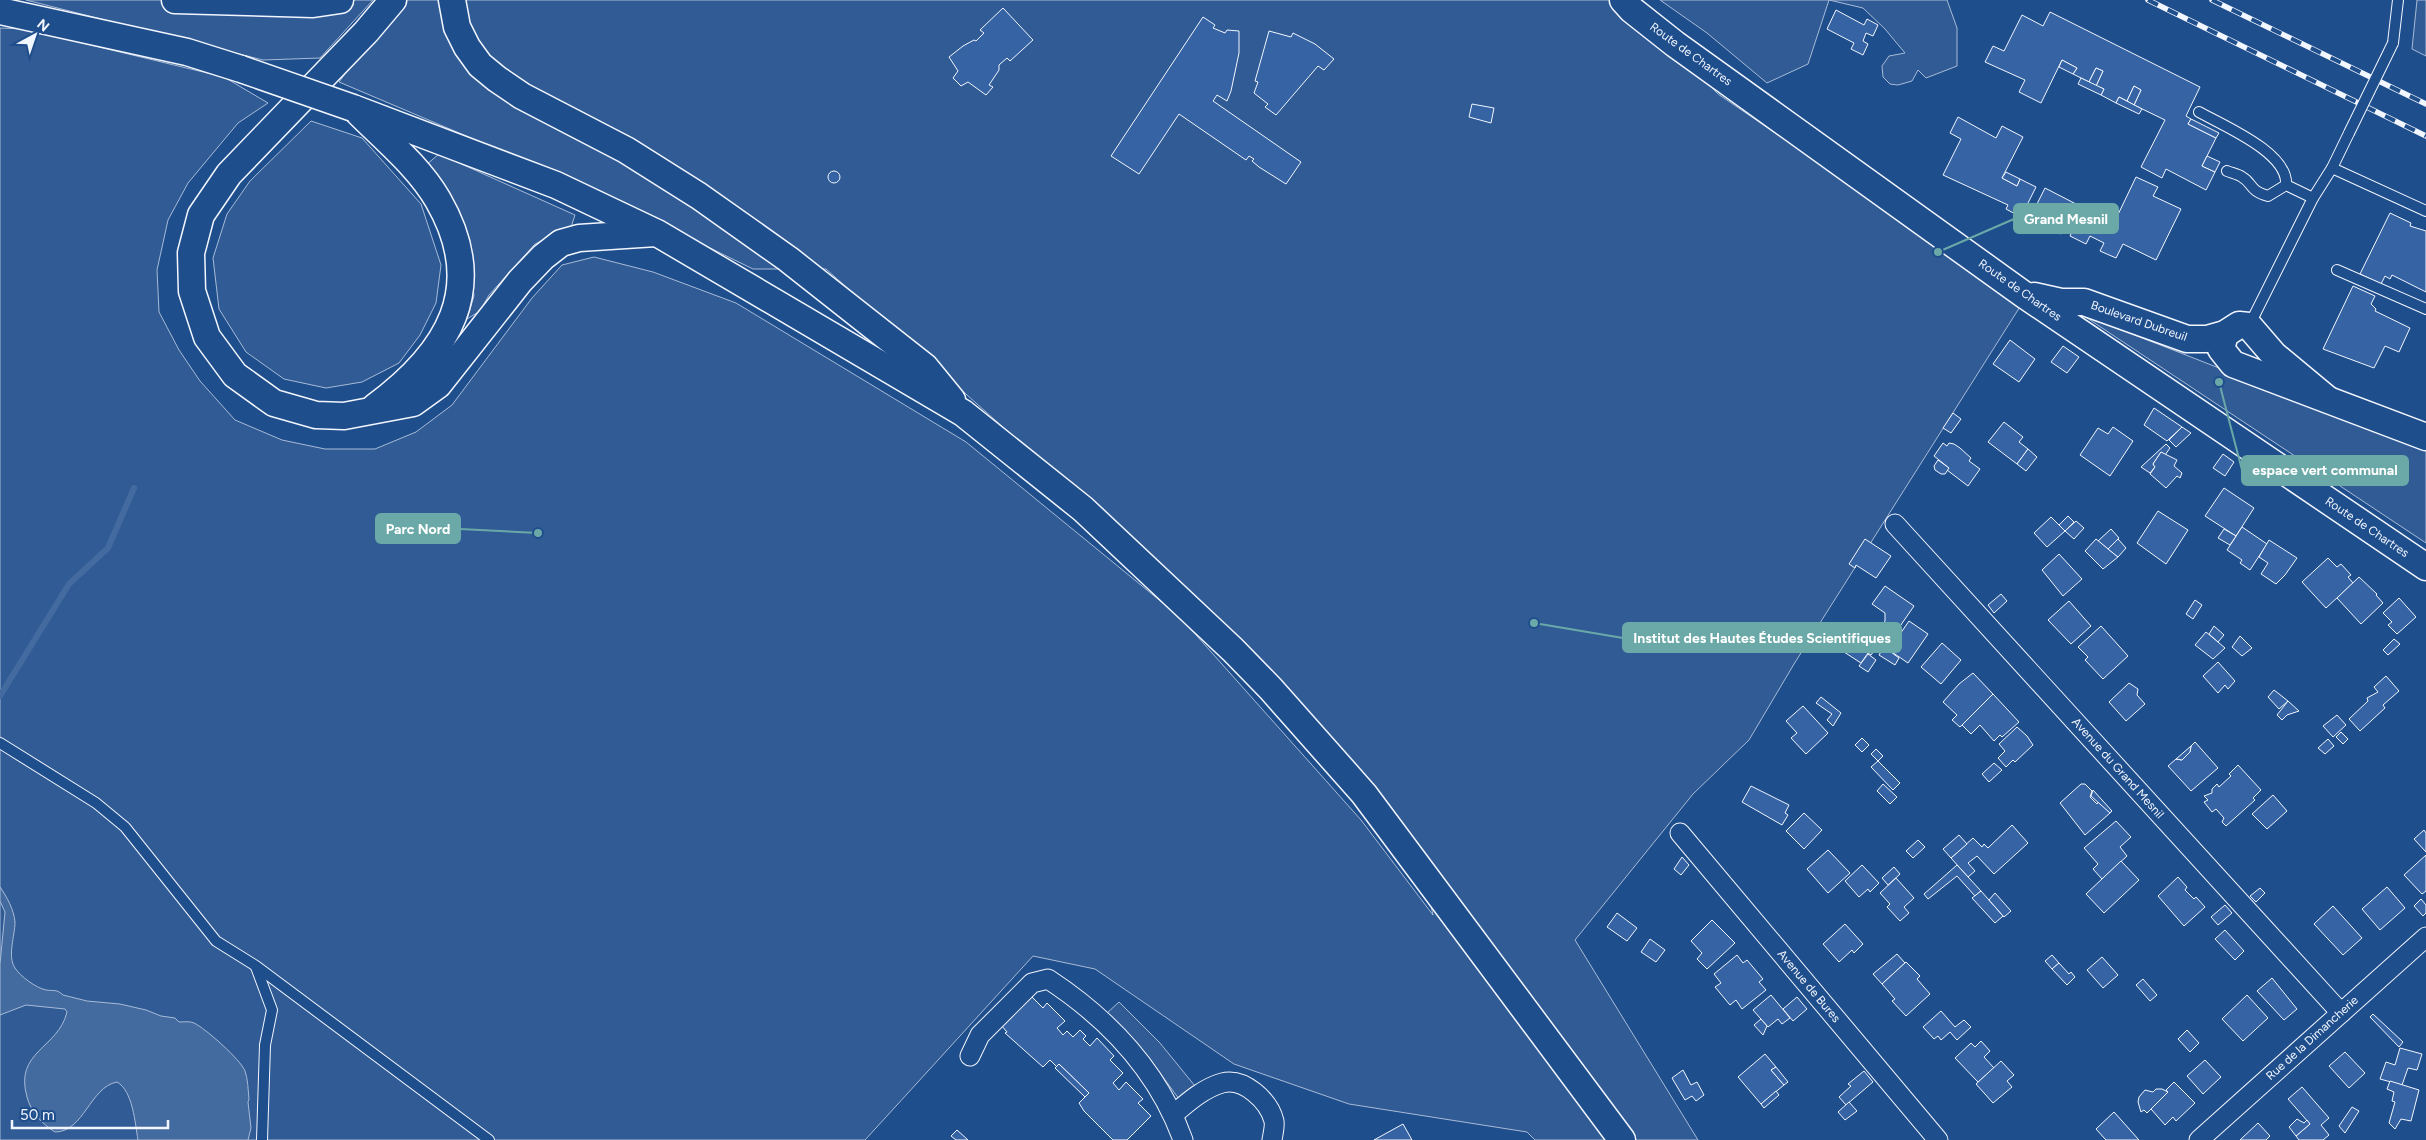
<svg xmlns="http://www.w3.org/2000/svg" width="2426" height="1140" font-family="Figtree,sans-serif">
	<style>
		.built { fill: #305b95; stroke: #a8bbd7 }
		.water { fill: #446ba0; stroke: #a8bbd7 }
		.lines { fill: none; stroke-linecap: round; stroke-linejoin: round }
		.stream { stroke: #446ba0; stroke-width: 6 }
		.building { fill: #3563a3; stroke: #f2f6ff }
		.lane-casing { stroke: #f2f6ff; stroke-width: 12 }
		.street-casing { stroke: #f2f6ff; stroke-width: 21 }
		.secondary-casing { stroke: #f2f6ff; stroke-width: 29 }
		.lane { stroke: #1f4e8c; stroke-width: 10 }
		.street { stroke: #1f4e8c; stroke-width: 19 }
		.secondary { stroke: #1f4e8c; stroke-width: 26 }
		.rail-casing { stroke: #f2f6ff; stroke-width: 5.5 }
		.rail { stroke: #1f4e8c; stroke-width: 4; stroke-dasharray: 11; stroke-linecap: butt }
		.lane-bridge-casing { stroke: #f2f6ff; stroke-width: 12; stroke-linecap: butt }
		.secondary-bridge-casing { stroke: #f2f6ff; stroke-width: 29; stroke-linecap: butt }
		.lane-bridge { stroke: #1f4e8c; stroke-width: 10 }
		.secondary-bridge { stroke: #1f4e8c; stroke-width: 26 }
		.labels { text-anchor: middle; stroke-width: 4; stroke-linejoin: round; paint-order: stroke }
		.street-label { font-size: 12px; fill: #f2f6ff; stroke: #1f4e8c }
		.leader { fill: none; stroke: #6aa9a8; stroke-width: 2 }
		.callout-dot { fill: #6aa9a8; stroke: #1f4e8c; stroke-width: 2 }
		.callout { fill: #6aa9a8; stroke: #6aa9a8; stroke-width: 2 }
		.callout-label { font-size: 14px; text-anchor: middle; font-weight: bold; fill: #fff }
	</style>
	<rect width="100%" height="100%" fill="#1f4e8c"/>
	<g class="built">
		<polygon points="26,0 373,0 320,58 263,60"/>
		<polygon points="400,0 1629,0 1718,94 2023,302 1794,664 1749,740 1693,794 1575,940 1698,1140 1535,1140 1527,1132 1349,1104 1234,1064 1095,969 1033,956 865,1140 0,1140 0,28 24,29 224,77 268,103 238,123 188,183 168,220 157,270 159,312 179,350 200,381 235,420 282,440 325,449 375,449 416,432 452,405 532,298 562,265 594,257 653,272 736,303 966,442 1180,617 1361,820 1433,915 1417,842 1089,504 826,269 753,269 577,183 339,82"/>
		<polygon points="1660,0 1947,0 1957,28 1957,66 1926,78 1918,70 1912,81 1898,85 1890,84 1883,77 1882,66 1889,56 1905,53 1885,29 1863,8 1829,0 1808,64 1767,83 1707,33"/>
		<polygon points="2417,0 2426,0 2426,56 2412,49"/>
		<polygon points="311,121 362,138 421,204 441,265 436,303 420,335 399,363 362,382 326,388 284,379 246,352 219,309 213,258 227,214 250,181"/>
		<polygon points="439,154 575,215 571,227 535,244 489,295 480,311 467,319 474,296 469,255 426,165"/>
		<polygon points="2081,314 2426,449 2426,543"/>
		<polygon points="1119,1002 1160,1043 1195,1086 1179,1099 1147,1055 1107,1013"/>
	</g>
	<path class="water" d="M0 887C7 897 14 910 15 922 15 936 7 956 15 968 20 976 36 988 46 990 53 991 57 989 63 995L87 1001 120 1004 146 1010 161 1016 175 1018 179 1022C184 1022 190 1021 194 1023 205 1028 241 1060 245 1071 248 1079 248 1090 249 1099L248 1102 251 1128 248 1140H138C135 1123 133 1091 117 1082 90 1087 84 1132 55 1132 42 1124 31 1112 27 1097 14 1051 58 1049 67 1012L65 1009 26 1005 0 1015V964L5 912 0 901Z"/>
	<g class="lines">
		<polyline class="stream" points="0,696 69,584 108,548 134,488"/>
	</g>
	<g class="building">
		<polygon points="1003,8 1033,40 1010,61 1007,58 999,65 999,70 989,85 993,87 986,95 968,82 961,86 953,78 958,71 949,57 963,46 974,40 976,41 984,33 980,30"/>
		<polygon points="1836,10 1864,25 1867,19 1878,25 1873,36 1866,33 1863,41 1868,44 1863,55 1851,49 1854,43 1827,29"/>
		<polygon points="2050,12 2200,87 2186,116 2191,119 2188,124 2216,138 2202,166 2215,172 2206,190 2166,169 2162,178 2141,167 2165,120 2134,105 2141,90 2134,86 2127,101 2119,97 2116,103 2101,95 2104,89 2096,86 2103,71 2096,68 2089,82 2073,74 2077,68 2062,60 2041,103 2019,92 2025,80 1985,62 1993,46 2004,51 2022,15 2043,26"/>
		<polygon points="1203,17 1215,25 1213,28 1225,33 1227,30 1239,31 1239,53 1231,91 1227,101 1217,95 1213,101 1301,162 1286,184 1259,167 1252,161 1254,159 1249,156 1246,160 1179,114 1139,174 1111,156"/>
		<polygon points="1269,31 1291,37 1293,33 1315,44 1334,59 1324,70 1318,66 1276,115 1265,107 1268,104 1254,93 1258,82 1255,81"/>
		<polygon points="2062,60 2077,68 2073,74 2059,67"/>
		<polygon points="2096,68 2103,71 2096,86 2089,82"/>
		<polygon points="2081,78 2104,89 2101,95 2078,84"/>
		<polygon points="2134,86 2141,90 2134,105 2127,101"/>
		<polygon points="2119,97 2142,109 2139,114 2116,103"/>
		<polygon points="1472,104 1494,108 1491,123 1469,117"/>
		<polygon points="1958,117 1996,138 2002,126 2023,137 2002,178 2017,186 2020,179 2036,187 2021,217 2006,209 2008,205 1943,175 1961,139 1950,133"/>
		<polygon points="2191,119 2219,133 2216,138 2188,124"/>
		<polygon points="2207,156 2220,162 2215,172 2202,166"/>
		<circle cx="834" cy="177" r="6"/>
		<polygon points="2006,172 2020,179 2017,186 2002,178"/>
		<polygon points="2136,177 2158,187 2153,196 2181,209 2156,260 2123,244 2116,258 2100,251 2104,243 2090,236 2086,244 2070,236 2083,210 2113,225"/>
		<polygon points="2045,188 2076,204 2061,234 2030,218"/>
		<polygon points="2390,213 2411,223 2410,226 2426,231 2426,292 2392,275 2390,279 2385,276 2381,284 2360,274"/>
		<polygon points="2353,286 2375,296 2371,304 2376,309 2375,311 2410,328 2399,352 2385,346 2374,368 2323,349"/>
		<polygon points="2010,340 2035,359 2019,382 1993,364"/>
		<polygon points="2063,346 2079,357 2067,373 2051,362"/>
		<polygon points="2154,408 2182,427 2167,441 2144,425"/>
		<polygon points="1953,413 1961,419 1951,433 1943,428"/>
		<polygon points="2004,422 2023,437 2019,442 2028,449 2017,464 1988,442"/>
		<polygon points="2113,427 2133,441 2110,476 2080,455 2098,428 2108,434"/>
		<polygon points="2182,427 2191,433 2176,447 2169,440"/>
		<polygon points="1943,443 1947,446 1949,443 1954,444 1960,448 1971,458 1969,461 1980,469 1968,486 1947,470 1949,468 1934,456"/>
		<polygon points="2166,444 2170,448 2165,455 2161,452 2153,464 2155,467 2150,473 2141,467"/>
		<polygon points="2028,449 2037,457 2026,471 2017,464"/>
		<polygon points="2161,452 2177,460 2174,466 2182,473 2180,478 2177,476 2166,488 2150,474 2155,467 2153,464"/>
		<polygon points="2223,454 2234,462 2225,476 2213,468"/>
		<polygon points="1938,460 1949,468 1945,474 1941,474 1935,470 1934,466"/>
		<polygon points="2224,488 2254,508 2236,536 2205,516"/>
		<polygon points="2158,511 2188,530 2166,564 2137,543"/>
		<polygon points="2068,516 2074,522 2065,531 2059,525"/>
		<polygon points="2051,517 2065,531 2047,547 2034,533"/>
		<polygon points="2076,521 2084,528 2074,539 2065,531"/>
		<polygon points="2242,527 2267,544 2250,570 2240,563 2242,560 2227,550"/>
		<polygon points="2111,529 2119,538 2108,549 2098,541"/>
		<polygon points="2224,529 2236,536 2230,545 2218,538"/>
		<polygon points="1865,539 1891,556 1876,578 1856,565 1855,568 1849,564"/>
		<polygon points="2096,539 2118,557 2103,569 2085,551"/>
		<polygon points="2118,539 2126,548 2118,557 2108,549"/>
		<polygon points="2269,540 2297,558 2285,575 2276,584 2261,574 2268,563 2259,557"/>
		<polygon points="2059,554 2082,579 2063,596 2042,570"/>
		<polygon points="2328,558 2337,567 2341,564 2351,575 2348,577 2353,583 2326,608 2302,582"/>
		<polygon points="2359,577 2377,594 2376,595 2383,603 2361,624 2337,598"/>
		<polygon points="1885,586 1914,606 1887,645 1881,641 1871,655 1868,653 1861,663 1844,652 1852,642 1849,640 1855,630 1872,641 1885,621 1885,613 1872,604"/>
		<polygon points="2001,594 2007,601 1994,613 1988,605"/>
		<polygon points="2399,598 2416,617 2397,634 2388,625 2392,622 2383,613"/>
		<polygon points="2195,600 2202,605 2193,619 2186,614"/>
		<polygon points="2069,601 2091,626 2071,644 2048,620"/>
		<polygon points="1909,621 1928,634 1908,663 1889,650"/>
		<polygon points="2101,626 2128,656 2103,679 2085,660 2088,657 2078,647"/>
		<polygon points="2214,626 2224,635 2218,642 2209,634"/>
		<polygon points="2206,632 2225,648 2213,659 2195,645"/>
		<polygon points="2240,636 2252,648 2242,656 2232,647"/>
		<polygon points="2394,639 2400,644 2388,655 2383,650"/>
		<polygon points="1942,643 1961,660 1941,684 1921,667"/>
		<polygon points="1884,647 1899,658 1895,665 1879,655"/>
		<polygon points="1868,654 1876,660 1868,672 1859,666"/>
		<polygon points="2218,662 2235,681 2228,689 2225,685 2218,693 2203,676"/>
		<polygon points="1973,673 1993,694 1960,727 1952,720 1957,715 1943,702 1959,684"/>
		<polygon points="2386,676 2399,691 2383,705 2385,708 2360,731 2349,719 2368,701 2367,698 2378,692 2374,687"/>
		<polygon points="2129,683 2138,689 2137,695 2145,704 2126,721 2109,702"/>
		<polygon points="2274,690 2288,701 2279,709 2268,697"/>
		<polygon points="1993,694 2019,722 2002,737 2000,735 1994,741 1980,725 1971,734 1962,725"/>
		<polygon points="1821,697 1841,713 1833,726 1827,720 1832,714 1816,703"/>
		<polygon points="2288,701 2299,711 2287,715 2282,720 2277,715"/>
		<polygon points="1803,706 1828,733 1806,754 1791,738 1797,733 1786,721"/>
		<polygon points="2337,715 2346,725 2333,737 2323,726"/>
		<polygon points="2017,727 2027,736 2033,745 2015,762 2013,760 2006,767 1998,758 2005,751 1999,744"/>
		<polygon points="2341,732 2348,739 2343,744 2336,737"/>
		<polygon points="1862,738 1869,745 1862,752 1855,745"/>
		<polygon points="2328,739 2334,746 2325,754 2318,748"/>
		<polygon points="2195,742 2218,768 2191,791 2168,766 2176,759 2182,760 2190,752 2191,746"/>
		<polygon points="2191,746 2190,752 2182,760 2176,759"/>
		<polygon points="1876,749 1883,756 1878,761 1871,754"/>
		<polygon points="1878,761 1900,783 1893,790 1871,767"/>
		<polygon points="1994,763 2002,770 1989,782 1982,774"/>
		<polygon points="2238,765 2261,790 2253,798 2255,800 2226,826 2222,822 2224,818 2216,809 2212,812 2204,802 2208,800 2204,796 2212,793 2212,789 2217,784 2219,787 2231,776 2229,774"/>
		<polygon points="1883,784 1897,797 1890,804 1877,791"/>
		<polygon points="2081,784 2085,784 2092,791 2090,797 2097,804 2099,801 2110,813 2085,835 2060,803"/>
		<polygon points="1751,786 1789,805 1785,813 1788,815 1782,825 1742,802"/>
		<polygon points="2093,790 2112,811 2110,813 2091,796"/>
		<polygon points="2273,795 2287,811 2267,829 2252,814"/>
		<polygon points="1804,813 1822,830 1804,849 1786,831"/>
		<polygon points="2116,821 2131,837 2120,847 2127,856 2102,879 2093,869 2098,864 2084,848"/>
		<polygon points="2012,825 2028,843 1994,874 1977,856 1968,863 1975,871 1968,877 1951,858 1973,838 1982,847 1984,844 1988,848"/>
		<polygon points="2424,830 2426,833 2426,852 2414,839"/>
		<polygon points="1959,835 1967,844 1951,858 1943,849"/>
		<polygon points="1918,840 1925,847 1913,858 1906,851"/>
		<polygon points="1828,850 1850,873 1828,893 1807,869"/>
		<polygon points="2426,855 2426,891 2422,894 2404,875"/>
		<polygon points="1682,857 1689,865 1681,875 1674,869"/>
		<polygon points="2121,861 2139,880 2104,913 2086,894"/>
		<polygon points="1862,865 1879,883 1870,892 1868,889 1859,897 1845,881"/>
		<polygon points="1957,865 1981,891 1975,896 1957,876 1928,899 1924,894"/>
		<polygon points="1894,867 1900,874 1888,885 1882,878"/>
		<polygon points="2178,877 2187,887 2185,890 2194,899 2196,897 2205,907 2184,926 2158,896"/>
		<polygon points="1896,878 1914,898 1904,907 1909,913 1900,921 1887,907 1890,904 1880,893"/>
		<polygon points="2387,887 2405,908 2380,930 2362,909"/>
		<polygon points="2260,888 2265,893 2256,902 2250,896"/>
		<polygon points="1981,891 2003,916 1995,923 1972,898"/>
		<polygon points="1995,893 2011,911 2004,917 1989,900"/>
		<polygon points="2421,899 2426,905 2426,913 2423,916 2414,906"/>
		<polygon points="2225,905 2232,913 2218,925 2211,917"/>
		<polygon points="2333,906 2362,938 2343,955 2314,924"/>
		<polygon points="1617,913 1637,928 1627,941 1607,927"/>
		<polygon points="1712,920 1735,943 1707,969 1697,959 1702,953 1691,941"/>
		<polygon points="1845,924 1863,944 1854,953 1852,950 1839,962 1823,944"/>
		<polygon points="2225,930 2244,951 2235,960 2215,939"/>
		<polygon points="1650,939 1665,950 1656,962 1641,952"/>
		<polygon points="1897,954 1905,963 1882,984 1873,974"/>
		<polygon points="1737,955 1743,963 1747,960 1763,979 1759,982 1766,990 1742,1009 1736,1000 1730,1005 1715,987 1721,983 1714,974"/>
		<polygon points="2052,955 2059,963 2052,969 2045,961"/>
		<polygon points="2102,957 2118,975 2103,988 2087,970"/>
		<polygon points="1906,962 1920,976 1917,979 1930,994 1906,1016 1892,1001 1895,999 1882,984"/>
		<polygon points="2059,963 2069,974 2071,972 2075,977 2067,985 2052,969"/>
		<polygon points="2272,978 2297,1009 2284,1020 2257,991"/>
		<polygon points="2143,979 2157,995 2150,1001 2136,985"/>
		<polygon points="1030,995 1043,1008 1047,1003 1065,1021 1057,1028 1063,1035 1067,1031 1073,1037 1080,1030 1086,1036 1083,1039 1090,1046 1097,1038 1114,1056 1110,1060 1123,1073 1113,1083 1119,1090 1126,1082 1143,1099 1138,1103 1151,1116 1127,1140 1113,1140 1084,1111 1079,1103 1089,1093 1059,1064 1057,1067 1050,1060 1043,1067 1005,1033 1007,1032 1001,1025"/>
		<polygon points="1771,995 1790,1018 1782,1024 1778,1019 1768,1027 1753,1010"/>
		<polygon points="2247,995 2268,1018 2243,1041 2222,1019"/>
		<polygon points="1797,997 1807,1009 1793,1021 1783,1009"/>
		<polygon points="1941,1011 1955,1027 1964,1020 1971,1027 1957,1040 1950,1032 1941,1040 1938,1036 1934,1039 1923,1027"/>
		<polygon points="2373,1014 2403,1042 2399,1047 2370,1017"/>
		<polygon points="1761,1019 1767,1026 1763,1035 1754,1025"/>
		<polygon points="2187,1030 2199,1043 2190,1052 2178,1039"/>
		<polygon points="1981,1041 1990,1051 1984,1057 1994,1068 1978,1082 1955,1058 1971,1043 1975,1047"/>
		<polygon points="2400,1048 2422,1054 2417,1070 2408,1068 2402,1085 2380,1079 2386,1062 2395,1065"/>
		<polygon points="2345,1052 2365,1073 2349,1088 2329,1066"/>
		<polygon points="1765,1054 1776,1067 1771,1070 1784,1085 1761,1104 1738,1077"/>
		<polygon points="2205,1060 2221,1077 2203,1094 2187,1076"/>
		<polygon points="2001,1061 2014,1075 2007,1081 2012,1087 1993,1103 1976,1084"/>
		<polygon points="1059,1064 1089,1093 1085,1097 1055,1068"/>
		<polygon points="1776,1067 1788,1082 1784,1085 1771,1070"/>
		<polygon points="1683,1070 1691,1085 1697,1082 1704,1095 1696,1101 1692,1096 1685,1100 1672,1078"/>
		<polygon points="1864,1071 1873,1082 1846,1105 1839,1097 1851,1086 1848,1084"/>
		<polygon points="2390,1081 2419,1090 2411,1121 2401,1119 2395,1129 2389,1123 2395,1102 2392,1101 2394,1092 2387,1089"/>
		<polygon points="2174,1082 2195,1103 2176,1121 2173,1117 2165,1125 2151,1109 2168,1092 2166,1090"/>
		<polygon points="2302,1087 2329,1118 2321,1125 2329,1135 2323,1140 2299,1140 2296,1136 2310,1124 2288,1099"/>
		<polygon points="2156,1089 2162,1089 2168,1092 2147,1113 2144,1110 2141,1112 2138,1102 2139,1097 2145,1090 2153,1092"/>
		<polygon points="1776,1091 1779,1095 1764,1108 1761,1104"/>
		<polygon points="1849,1102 1857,1111 1845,1120 1838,1112"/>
		<polygon points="2352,1107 2359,1111 2345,1133 2339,1126"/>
		<polygon points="2114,1112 2139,1140 2106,1140 2096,1129"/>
		<polygon points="2297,1119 2304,1123 2307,1120 2310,1124 2296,1136 2289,1127"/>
		<polygon points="2258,1123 2270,1136 2266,1140 2240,1140"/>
		<polygon points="1403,1124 1412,1140 1374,1140"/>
		<polygon points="957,1130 968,1140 956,1140 951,1136"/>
	</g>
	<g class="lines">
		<g class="lane-casing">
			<g id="lane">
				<polyline points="2393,43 2398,0"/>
				<path d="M2199 112C2224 126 2289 153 2286 185"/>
				<polyline points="2332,168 2426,211"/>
				<path d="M2227 171C2231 173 2238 174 2242 177 2253 183 2249 191 2268 196L2286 185 2313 198"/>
				<polyline points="2337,270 2426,309"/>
				<polyline points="2249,326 2313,198 2332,168 2349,133"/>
				<polyline points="0,743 96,803 125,827 216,941 256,966 489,1140"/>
				<polyline points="256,967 272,1010 265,1045 262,1140"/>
			</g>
		</g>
		<g class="street-casing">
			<g id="street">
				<polyline points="1895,524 2341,1013"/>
				<polyline points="1680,833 1938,1140"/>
				<path d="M970 1056 980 1035 1032 983 1048 979C1109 1019 1158 1071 1183 1140"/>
				<path d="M1174 1114C1188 1102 1204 1088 1222 1083 1244 1077 1269 1101 1274 1121 1275 1126 1273 1134 1272 1140"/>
				<polyline points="2199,1140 2426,937"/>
			</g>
		</g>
		<g class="secondary-casing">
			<g id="secondary">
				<polyline points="175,0 313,4 340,0"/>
				<polyline points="393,0 366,32 229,174 201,215 191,253 192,291 207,337 235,375 274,403 316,415 344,416 413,403 438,385 520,281 543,257 561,243 579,238 656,233"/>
				<polyline points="452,0 457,27 467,47 480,65 497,79 522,96 626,150 699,196 788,259 925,367 952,400"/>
				<polyline points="1623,0 1632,10 1675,44 2023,294 2426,567"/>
				<polyline points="0,11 187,52 241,69"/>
				<polyline points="353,108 556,185 657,233 963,413 1083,509 1233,650 1271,689 1364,794 1622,1140"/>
				<path d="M359 113C386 140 419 167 438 200 489 288 448 353 375 407"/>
				<polyline points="2034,296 2061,302 2084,302 2187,339 2207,339 2225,334 2239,325 2249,326 2274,355 2327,399"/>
				<polyline points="2225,334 2221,349 2233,364 2426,437"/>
			</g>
		</g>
		<use href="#lane" class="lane"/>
		<use href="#street" class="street"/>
		<use href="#secondary" class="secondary"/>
		<g class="rail-casing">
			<g id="rail">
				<polyline points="2148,0 2426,136"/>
				<polyline points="2212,0 2426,104"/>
			</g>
		</g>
		<use href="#rail" class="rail"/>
		<g class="lane-bridge-casing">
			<polyline id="lane-bridge" points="2349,133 2393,43"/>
		</g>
		<g class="secondary-bridge-casing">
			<polyline id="secondary-bridge" points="241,69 353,108"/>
		</g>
		<use href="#lane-bridge" class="lane-bridge"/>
		<use href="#secondary-bridge" class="secondary-bridge"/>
	</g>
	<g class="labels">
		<g class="street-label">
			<text transform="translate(1691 54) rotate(36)" y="4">Route de Chartres</text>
			<text transform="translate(2020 290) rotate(35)" y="4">Route de Chartres</text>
			<text transform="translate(2139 321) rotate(19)" y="4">Boulevard Dubreuil</text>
			<text transform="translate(2367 527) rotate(34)" y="4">Route de Chartres</text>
			<text transform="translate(2118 768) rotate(48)" y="4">Avenue du Grand Mesnil</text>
			<text transform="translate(1809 986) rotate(50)" y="4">Avenue de Bures</text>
			<text transform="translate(2312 1038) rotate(-42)" y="4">Rue de la Dimancherie</text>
		</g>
	</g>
	<path class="leader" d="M1938 252L2014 219M2219 382L2242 470M538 533L460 529M1534 623L1623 638"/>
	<g class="callout-dot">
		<circle cx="1938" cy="252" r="5"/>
		<circle cx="2219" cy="382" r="5"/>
		<circle cx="538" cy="533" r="5"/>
		<circle cx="1534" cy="623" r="5"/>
	</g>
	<g class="callout">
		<rect x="2014" y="204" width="104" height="29" rx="5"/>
		<rect x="2242" y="456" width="166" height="29" rx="5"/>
		<rect x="376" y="514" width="84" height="29" rx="5"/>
		<rect x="1623" y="623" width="278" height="29" rx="5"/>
	</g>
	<g class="callout-label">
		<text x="2066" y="224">Grand Mesnil</text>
		<text x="2325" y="475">espace vert communal</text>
		<text x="418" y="534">Parc Nord</text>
		<text x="1762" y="643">Institut des Hautes Études Scientifiques</text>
	</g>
	<g transform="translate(35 35) rotate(40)" stroke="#1f4e8c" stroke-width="4" paint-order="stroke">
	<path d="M0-4L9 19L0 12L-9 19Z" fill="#f2f6ff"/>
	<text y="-8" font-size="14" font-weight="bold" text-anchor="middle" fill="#f2f6ff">N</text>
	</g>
	<path d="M12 1120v8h156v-8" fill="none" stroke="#f2f6ff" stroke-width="2.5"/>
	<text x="20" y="1120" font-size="15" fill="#f2f6ff" stroke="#1f4e8c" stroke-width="4" paint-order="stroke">50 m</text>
</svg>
